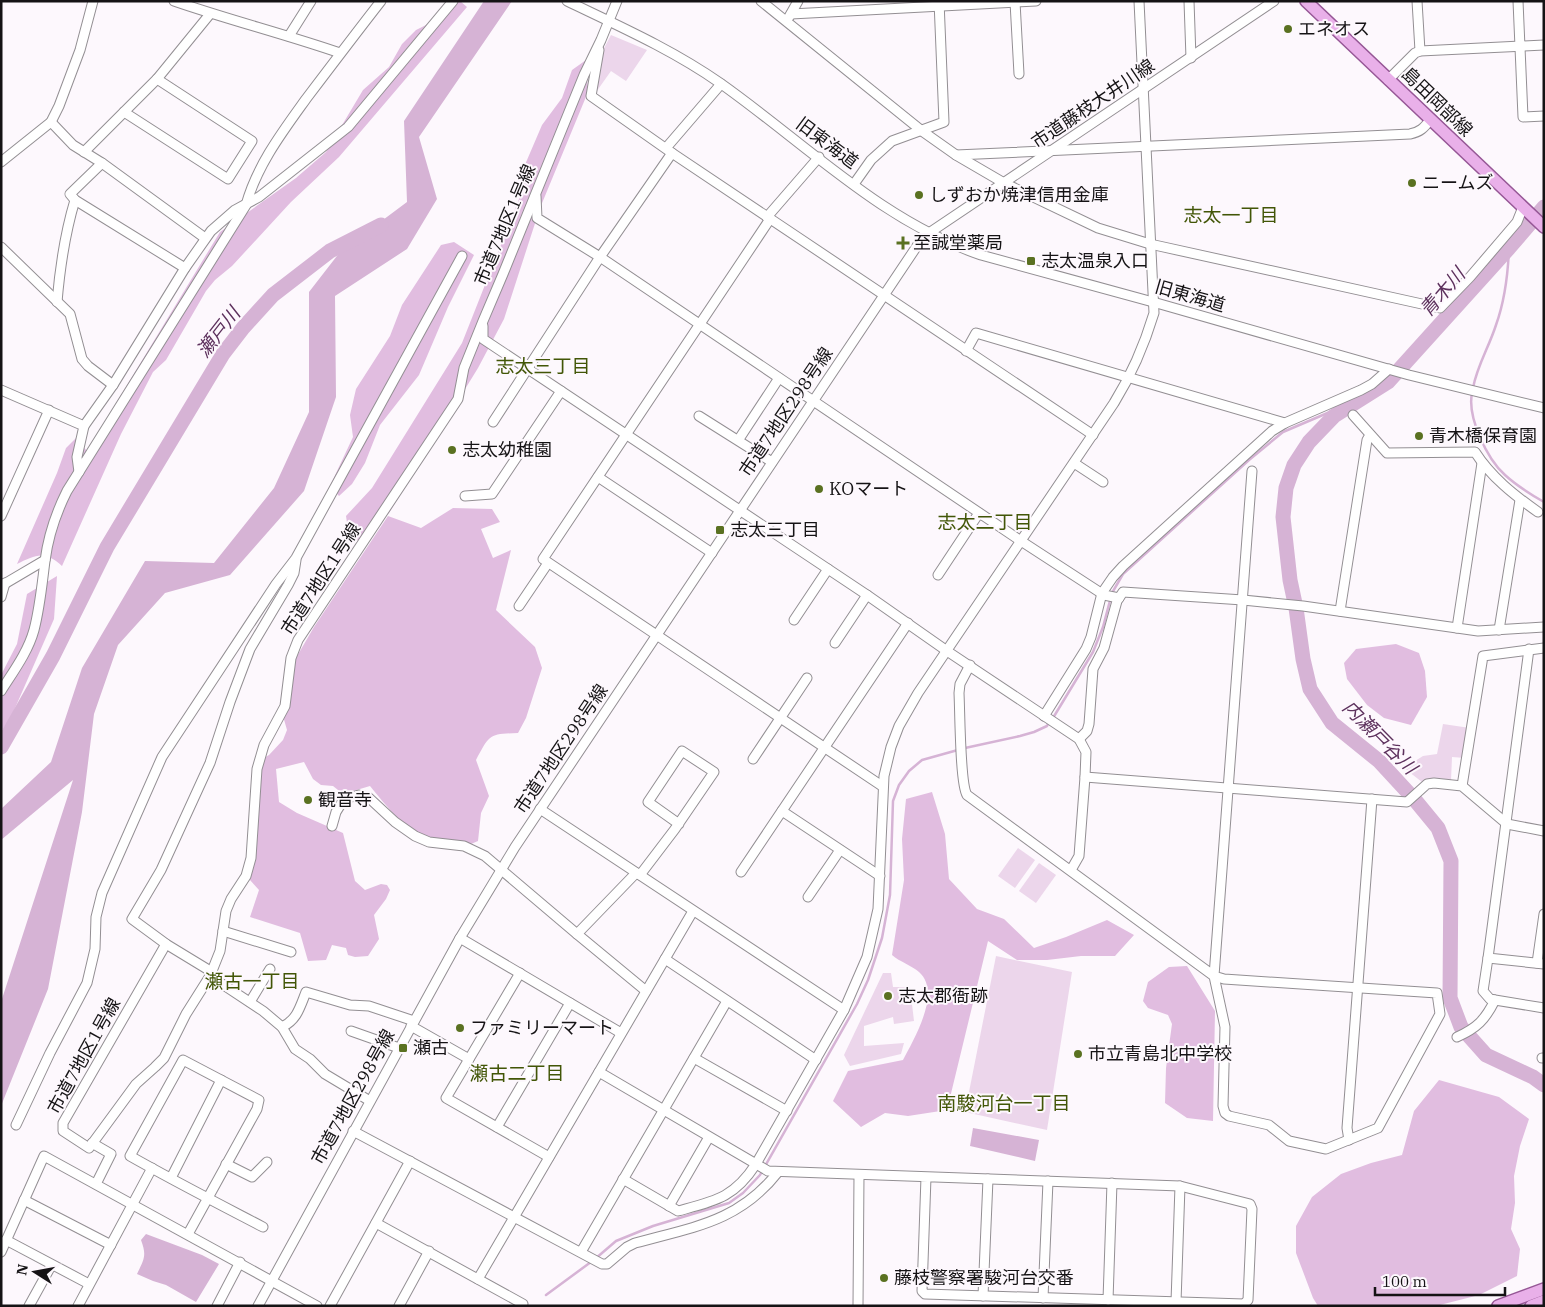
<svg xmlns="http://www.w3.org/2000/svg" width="1545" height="1307" font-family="'IBM Plex Serif','Noto Sans JP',serif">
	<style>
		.green { fill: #ecd6eb }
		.forest { fill: #e1bde0 }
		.water { fill: #d6b3d5 }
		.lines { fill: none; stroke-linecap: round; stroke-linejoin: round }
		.stream { stroke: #d6b3d5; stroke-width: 2.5 }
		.river { stroke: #d6b3d5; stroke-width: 15 }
		.minor-casing { stroke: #938f93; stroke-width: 11 }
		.major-casing { stroke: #965796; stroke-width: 14 }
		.minor { stroke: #fff; stroke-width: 9 }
		.major { stroke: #e9b0e9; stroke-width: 11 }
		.poi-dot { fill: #5a7121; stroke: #fdf8fd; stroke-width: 2 }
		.labels { text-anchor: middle; stroke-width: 4; stroke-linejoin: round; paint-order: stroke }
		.poi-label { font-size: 18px; fill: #151315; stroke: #fdf8fd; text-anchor: start }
		.street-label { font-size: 18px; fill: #151315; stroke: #fdf8fd }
		.neighbourhood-label { font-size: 19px; fill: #425607; stroke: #fdf8fd }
		.water-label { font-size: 19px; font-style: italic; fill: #5d315d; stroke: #fdf8fd }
	</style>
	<rect width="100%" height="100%" fill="#fdf8fd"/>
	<g class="green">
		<polygon points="611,35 647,50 626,81 611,71 594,95 602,52"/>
		<polygon points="1443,724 1470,728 1465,758 1452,757 1451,781 1439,778 1422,782 1404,768 1423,756 1437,754"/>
		<polygon points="1018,848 1035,860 1015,888 998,876"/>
		<polygon points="1039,863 1056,875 1036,903 1019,891"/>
		<polygon points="996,956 1072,972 1047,1130 965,1112"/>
		<polygon points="883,973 891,973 893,987 910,987 914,1021 894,1024 893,1017 864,1026 864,1046 904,1043 901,1054 850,1066 844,1055"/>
	</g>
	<g class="forest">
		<path d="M457 1H460L467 7 339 157 291 202 232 266 215 280 206 291 166 360 153 372 121 434 62 566C44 550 36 555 17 564L57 473 66 448 76 438 87 451 220 232 296 178 326 152 363 90 389 67 402 44 416 30 430 23Z"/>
		<polygon points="586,60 588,92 540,208 504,319 478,368 389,513 354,543 349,536 346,516 372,488 462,343 519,199 524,167 542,125 562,98 572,70"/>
		<polygon points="454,242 474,255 448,307 419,375 380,425 365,463 352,484 339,496 330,486 353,437 350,415 356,389 390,336 402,305 441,245"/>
		<path d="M453 508 492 509 500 522 481 529 493 558 511 550 496 610 535 647 542 668 526 718 518 733C489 734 490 734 476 760L489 796 481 813 478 841 471 844C458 842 437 841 425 836 402 827 385 804 370 786L343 794 333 786 321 785 313 779 304 762 276 769 279 802 297 813 343 833 355 881 365 890 381 884 387 885 390 890 386 899 374 915 379 939 368 956 355 957 348 955 346 948 332 945 326 960 308 961 300 933 250 917 259 890 250 880 262 759 269 755 283 740 287 730 283 716 293 663 314 627 388 516 421 528Z"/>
		<polygon points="57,576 54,619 12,715 1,732 1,675 17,644 27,594"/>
		<polygon points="1396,644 1419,653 1425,671 1427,697 1411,725 1384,718 1367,705 1347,679 1344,663 1356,649"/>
		<path d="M932 792 945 834 949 879 977 909 1004 919 1034 948 1066 937 1107 920 1134 935 1115 956H1081L1047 960H1017L988 941 947 1110 908 1116 885 1113 861 1127 833 1101 848 1071 903 1060C914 1039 942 992 919 972 911 965 900 962 892 955L904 880 902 839 906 799Z"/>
		<polygon points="1187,966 1215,1011 1213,1121 1187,1118 1165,1103 1166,1068 1172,1024 1168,1015 1148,1008 1143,1001 1148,982 1169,967"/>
		<polygon points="1439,1080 1499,1097 1529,1119 1520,1146 1514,1176 1515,1203 1511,1229 1520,1249 1517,1276 1479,1295 1436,1306 1318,1306 1313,1298 1296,1253 1296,1226 1312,1197 1341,1174 1371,1163 1402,1155 1414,1111"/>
	</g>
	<g class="water">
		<polygon points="484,1 512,1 419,137 437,199 407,249 335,296 336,397 304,491 230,575 165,593 118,645 94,714 82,812 48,989 1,1106 1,1002 73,780 1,840 1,809 51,762 82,668 145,561 214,563 274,488 309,412 309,292 340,252 407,202 404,121"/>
		<polygon points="973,1128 1039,1140 1035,1161 970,1146"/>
		<path d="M146 1234 202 1255 219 1264 196 1302 166 1285 153 1281 137 1274C144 1259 147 1256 141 1240Z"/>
	</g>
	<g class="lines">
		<g class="stream">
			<path d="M1473 388C1477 366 1489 347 1496 325 1505 300 1508 275 1509 248"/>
			<path d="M1472 393C1467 417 1487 459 1505 475 1517 486 1530 494 1544 502"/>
			<polyline points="1053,718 1093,652 1103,627 1112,593 1123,574 1249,460 1283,432 1365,397"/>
			<polyline points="546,1295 595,1259 616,1241 653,1226 729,1203 743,1193 760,1175 857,1004 868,980 882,938 890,895 893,801 899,785 909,771 922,760 965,748 1020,736 1034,732 1047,726 1049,722"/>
		</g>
		<g class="river">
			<polyline points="1544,207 1509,248 1388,382 1334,416 1309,442 1294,465 1286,488 1283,517 1290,580 1296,608 1303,659 1310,689 1332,723 1379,761 1415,800 1438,828 1451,861 1450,998 1461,1027 1486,1055 1533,1077 1544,1085"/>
			<polyline points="1,747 53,656 107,547 223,354 243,328 273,295 330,251 381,225"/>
		</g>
		<g class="minor-casing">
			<g id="minor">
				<path d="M174 1C229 20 285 34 340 53"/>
				<path d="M567 1C619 26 673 50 720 83 805 143 881 221 981 255L1153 302 1409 375 1544 408"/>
				<polyline points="761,1 922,131 956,155 1004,183 1098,228 1150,244 1440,308 1470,277 1517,222 1523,207"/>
				<polyline points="1189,1 1191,58"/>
				<polyline points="1417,1 1420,51"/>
				<polyline points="1518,1 1523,117 1544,116"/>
				<polyline points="1015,2 1019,74"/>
				<polyline points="791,14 1036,1"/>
				<polyline points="789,17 798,1"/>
				<polyline points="289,36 311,1"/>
				<polyline points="599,50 591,96 672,153 1093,435"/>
				<polyline points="1388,80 1415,53 1420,51 1544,45"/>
				<polyline points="124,112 228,179 252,141 157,79"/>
				<polyline points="51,122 73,145 102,163 205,238"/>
				<polyline points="666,148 721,84"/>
				<polyline points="84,152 157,79 210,14"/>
				<path d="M956 155 1410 134C1420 132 1424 128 1430 120"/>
				<polyline points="1,162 51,122 59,106 80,50 93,1"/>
				<polyline points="102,163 70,194 75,200 185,268"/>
				<polyline points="854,184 871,160 892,141 944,122 939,1"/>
				<polyline points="536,196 537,218 600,257 1021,541 1104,595 1119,598"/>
				<polyline points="767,217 819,157"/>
				<polyline points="770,219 543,559 882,786"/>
				<polyline points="1,247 70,314 82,359 88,366 113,385"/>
				<path d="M57 302C60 267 65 233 75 200"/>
				<polyline points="483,326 483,339 867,595 947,651 1079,739 1086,752 1085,777 1079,856 1071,870"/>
				<polyline points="966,351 976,333 1285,423"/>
				<polyline points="1,390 84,426 77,457 79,472"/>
				<path d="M1353 415 1387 453 1475 452C1491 477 1514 495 1538 512"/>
				<polyline points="699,416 772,462"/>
				<polyline points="493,422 600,257 672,153"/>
				<polyline points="84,426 113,385 185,268 211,231 235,210 259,197 348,127 453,1"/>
				<polyline points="739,439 779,378"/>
				<polyline points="1074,463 1103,482"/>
				<polyline points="598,477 712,553"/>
				<polyline points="465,496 492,494 561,391"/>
				<polyline points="1,516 49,410"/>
				<polyline points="938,575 979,513"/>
				<polyline points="1,586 45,560"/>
				<polyline points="1,597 5,583"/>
				<polyline points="519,606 548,563"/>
				<polyline points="1340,611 1367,440 1370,435"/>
				<polyline points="794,620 828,569"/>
				<polyline points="1457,628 1482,463"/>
				<polyline points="1499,630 1520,500"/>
				<polyline points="835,643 867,595"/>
				<polyline points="1529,649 1488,958 1544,964"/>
				<path d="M970 665 960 684 959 693C960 711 960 784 967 795L1214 976 1224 979 1437 993 1440 1014 1378 1128 1326 1149 1289 1141 1269 1125 1229 1116 1225 1113 1223 1106 1225 1027 1214 976 1252 471"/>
				<path d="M1 691C13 672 28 652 34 630 40 607 42 584 45 561 48 537 56 513 67 491L246 205C257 165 283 131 306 99 331 66 356 33 381 1"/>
				<polyline points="1044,716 1086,649 1091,637 1102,593 1113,577 1123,566 1272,431 1285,423 1361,390 1372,384 1389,369"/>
				<polyline points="1079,739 1087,731 1089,724 1093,669 1104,648 1117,601 1123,592 1243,600 1303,606 1478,631 1544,627"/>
				<polyline points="753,759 807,678"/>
				<polyline points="1085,777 1407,802 1427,784 1434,783 1462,786 1507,824 1544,831"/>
				<polyline points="1462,786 1483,656 1544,648"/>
				<polyline points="540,809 844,1010"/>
				<polyline points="782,811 880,876"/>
				<polyline points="332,826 336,812 344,799 359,795 368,797 395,822 415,836 429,842 464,846 485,856 577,934 646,991"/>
				<polyline points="741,872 908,623"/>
				<polyline points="640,875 675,829 714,772 682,751 648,802 679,824"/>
				<polyline points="808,897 840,850"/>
				<polyline points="223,931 291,952"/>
				<polyline points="577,934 636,873"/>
				<polyline points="460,938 621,1033"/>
				<polyline points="166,944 63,1123 63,1131 89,1148 136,1084 155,1067 164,1058 186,1014 210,976 220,951 226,911 231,899 246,876 251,858 257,769 264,745 285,706 291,658 298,640 458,399 464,368 483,321 503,274 584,75 601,40 617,1"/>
				<polyline points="1488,958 1483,991 1490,999 1495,1000 1544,1008"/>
				<polyline points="665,959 816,1060"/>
				<polyline points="1537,963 1544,914"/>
				<polyline points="212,972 166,944 132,919 161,870 210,763 230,702 250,649 288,585 294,573 296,560"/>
				<polyline points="520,973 446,1098 549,1157"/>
				<polyline points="210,976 263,1011 282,1027 295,1049 310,1059 325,1074 370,1101"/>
				<polyline points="250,1002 270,969"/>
				<polyline points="411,1026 469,1059"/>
				<path d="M282 1027C297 1020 300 1007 306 992L350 1005 369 1006 414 1021"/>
				<polyline points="351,1031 399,1048"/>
				<path d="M1457 1037C1477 1028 1485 1020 1495 1000"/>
				<polyline points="694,1058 787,1111"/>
				<polyline points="1542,1058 1544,1058"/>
				<polyline points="599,1072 768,1171 1180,1186 1250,1204 1252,1209 1248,1300 1244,1304 925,1294 922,1291 926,1177"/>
				<polyline points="16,1125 50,1053 87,983 95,949 96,917 102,893 162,757 276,584 296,558 462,256"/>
				<polyline points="497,1127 570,1003"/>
				<path d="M353 1131 602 1264H607L627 1247 635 1243C693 1227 739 1222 778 1172"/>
				<polyline points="1349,1140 1347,1128 1372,799"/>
				<polyline points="92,1143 111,1154 96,1184"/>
				<polyline points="226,1164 252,1177 267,1162"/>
				<polyline points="171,1178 221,1080"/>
				<path d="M623 1179 678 1211C715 1201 734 1198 756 1164L844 1010 867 957 878 909 884 776 891 747 899 726 918 693 1114 403C1132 374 1144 346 1154 313L1139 1"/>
				<polyline points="24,1200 111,1245"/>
				<polyline points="669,1206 709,1137"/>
				<polyline points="376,1223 523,1304"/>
				<path d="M188 1234 257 1109 259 1100 183 1060 130 1156C174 1181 219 1204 263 1227"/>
				<polyline points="6,1240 89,1284"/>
				<polyline points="1,1252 44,1156 317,1306"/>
				<polyline points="581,1252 727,1001"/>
				<polyline points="478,1279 693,911"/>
				<polyline points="983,1296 988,1179"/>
				<polyline points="1043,1298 1048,1181"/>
				<polyline points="1108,1300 1112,1183"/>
				<polyline points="1176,1302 1180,1186"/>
				<polyline points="29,1306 51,1266"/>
				<polyline points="78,1306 152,1168"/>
				<polyline points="217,1306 240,1262"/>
				<polyline points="258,1306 460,938 515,847 921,240 929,233 1274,1"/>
				<polyline points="330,1306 410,1161"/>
				<polyline points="399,1306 429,1251"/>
				<polyline points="858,1306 859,1175"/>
			</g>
		</g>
		<g class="major-casing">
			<g id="major">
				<polyline points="1306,1 1544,227"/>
				<polyline points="1498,1306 1544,1289"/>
				<polyline points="1531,1306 1544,1301"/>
			</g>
		</g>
		<use href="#minor" class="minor"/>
		<use href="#major" class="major"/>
	</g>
	<g class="poi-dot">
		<circle cx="1288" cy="29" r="5"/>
		<circle cx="1412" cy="183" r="5"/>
		<circle cx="919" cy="195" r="5"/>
		<path d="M900.5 235.5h5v5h5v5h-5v5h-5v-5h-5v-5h5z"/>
		<rect x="1026" y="256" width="10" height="10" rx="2.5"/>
		<circle cx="1419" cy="436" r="5"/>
		<circle cx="452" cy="450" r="5"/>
		<circle cx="819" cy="489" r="5"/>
		<rect x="715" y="525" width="10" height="10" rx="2.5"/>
		<circle cx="308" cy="800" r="5"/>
		<circle cx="888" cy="996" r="5"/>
		<circle cx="460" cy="1028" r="5"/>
		<rect x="398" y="1043" width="10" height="10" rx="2.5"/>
		<circle cx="1078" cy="1054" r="5"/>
		<circle cx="884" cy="1278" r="5"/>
	</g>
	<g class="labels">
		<g class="poi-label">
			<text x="1298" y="35">エネオス</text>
			<text x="1422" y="189">ニームズ</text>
			<text x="929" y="201">しずおか焼津信用金庫</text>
			<text x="913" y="249">至誠堂薬局</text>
			<text x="1041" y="267">志太温泉入口</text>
			<text x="1429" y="442">青木橋保育園</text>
			<text x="462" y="456">志太幼稚園</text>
			<text x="829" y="495">KOマート</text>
			<text x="730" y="536">志太三丁目</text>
			<text x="318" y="806">観音寺</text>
			<text x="898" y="1002">志太郡衙跡</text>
			<text x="470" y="1034">ファミリーマート</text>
			<text x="413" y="1054">瀬古</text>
			<text x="1088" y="1060">市立青島北中学校</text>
			<text x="894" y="1284">藤枝警察署駿河台交番</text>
		</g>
		<g class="street-label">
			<text transform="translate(1437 102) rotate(44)" y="6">島田岡部線</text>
			<text transform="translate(1093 104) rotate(-34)" y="6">市道藤枝大井川線</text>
			<text transform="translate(827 143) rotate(37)" y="6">旧東海道</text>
			<text transform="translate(505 225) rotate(-67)" y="6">市道7地区1号線</text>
			<text transform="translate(1190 296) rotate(16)" y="6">旧東海道</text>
			<text transform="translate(786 412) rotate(-56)" y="6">市道7地区298号線</text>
			<text transform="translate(321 579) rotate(-57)" y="6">市道7地区1号線</text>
			<text transform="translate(561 749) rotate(-56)" y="6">市道7地区298号線</text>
			<text transform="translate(84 1056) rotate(-61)" y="6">市道7地区1号線</text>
			<text transform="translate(353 1097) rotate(-61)" y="6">市道7地区298号線</text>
		</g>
		<g class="neighbourhood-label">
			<text x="1231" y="222">志太一丁目</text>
			<text x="543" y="373">志太三丁目</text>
			<text x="985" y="529">志太二丁目</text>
			<text x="252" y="988">瀬古一丁目</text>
			<text x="517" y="1080">瀬古二丁目</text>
			<text x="1004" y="1110">南駿河台一丁目</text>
		</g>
		<g class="water-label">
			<text transform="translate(1442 292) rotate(-49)" y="7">青木川</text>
			<text transform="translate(218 332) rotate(-52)" y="7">瀬戸川</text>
			<text transform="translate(1380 737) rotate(45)" y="7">内瀬戸谷川</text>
		</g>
	</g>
	<rect width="1545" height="1307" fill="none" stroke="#151315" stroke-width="5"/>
	<g transform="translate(35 1272) rotate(281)" stroke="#fdf8fd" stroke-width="4" paint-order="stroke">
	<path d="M0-4L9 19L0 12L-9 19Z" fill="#151315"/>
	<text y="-8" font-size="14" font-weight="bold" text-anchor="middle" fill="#151315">N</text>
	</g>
	<path d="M1375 1287v8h130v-8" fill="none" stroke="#151315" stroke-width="2.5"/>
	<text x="1382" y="1287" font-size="15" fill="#151315" stroke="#fdf8fd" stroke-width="4" paint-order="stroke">100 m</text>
</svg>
